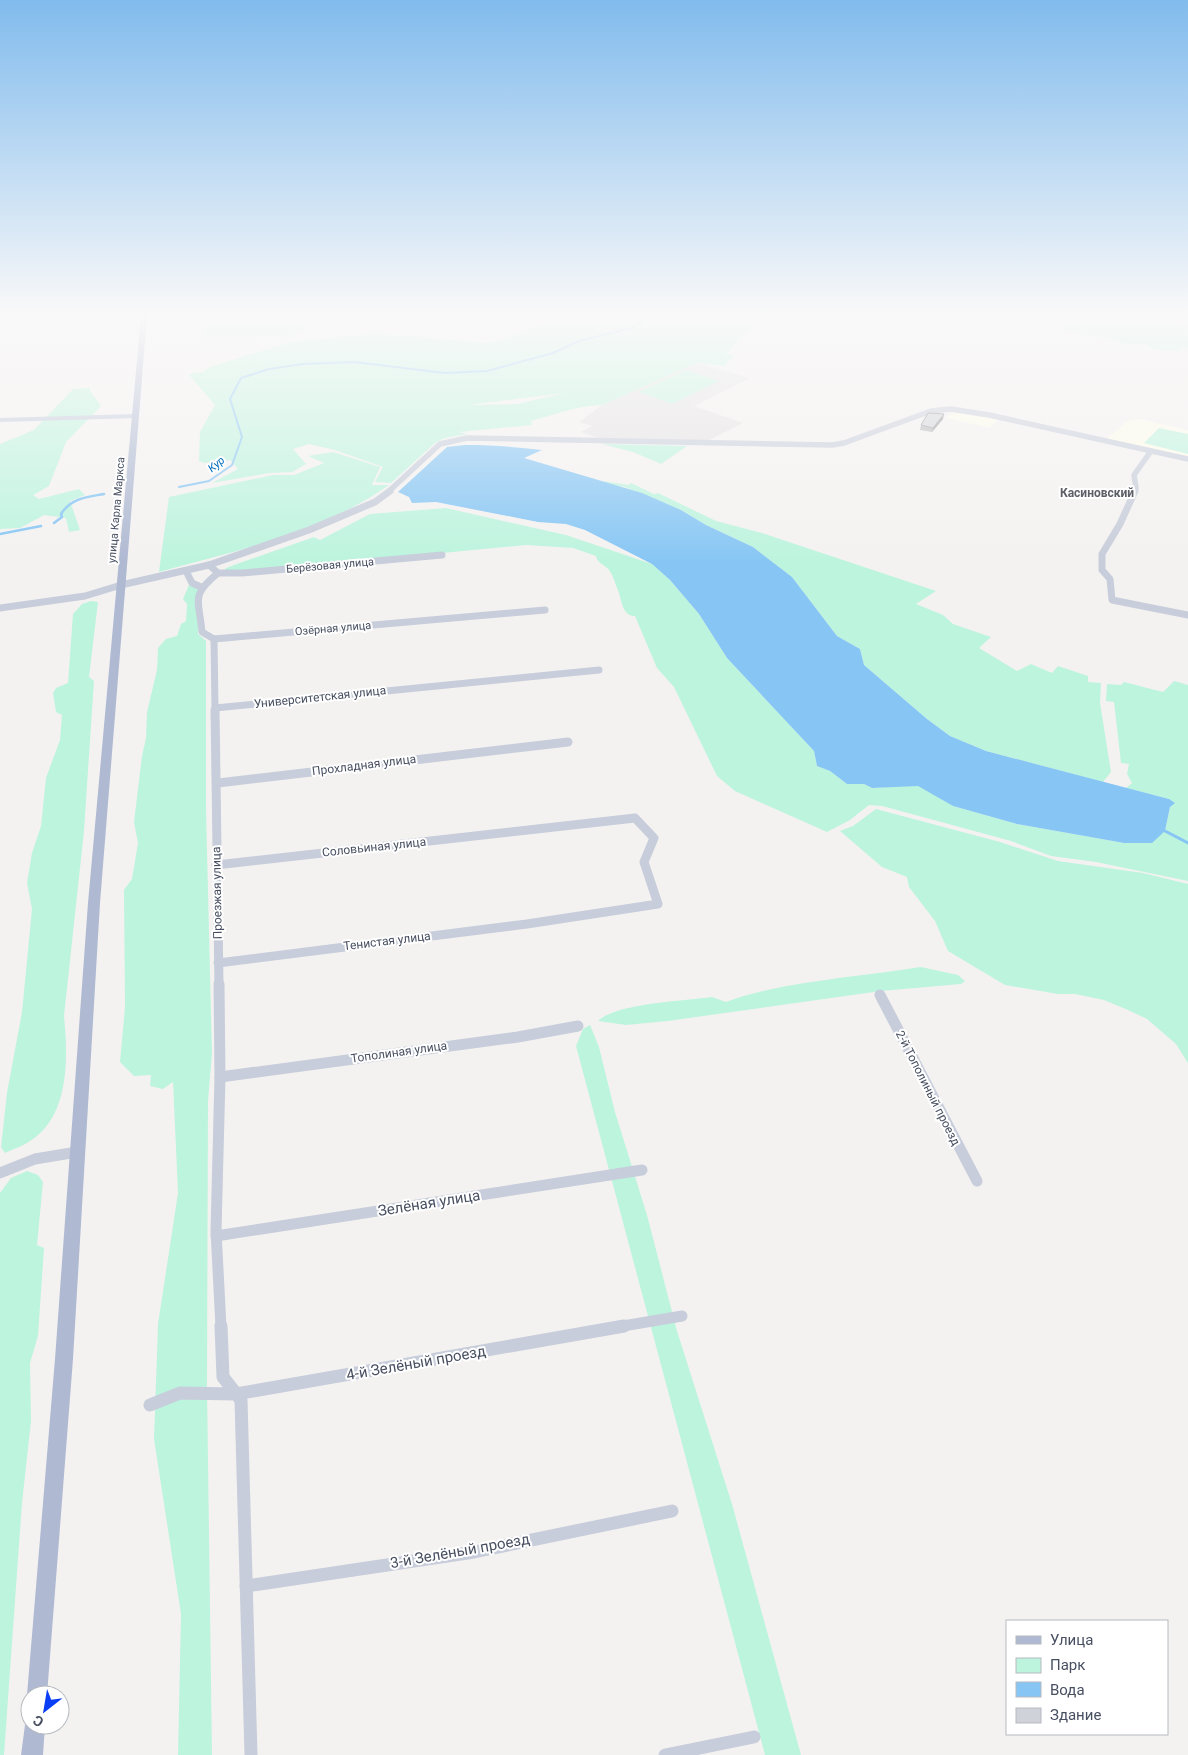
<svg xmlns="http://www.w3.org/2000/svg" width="1188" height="1755" font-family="Roboto,sans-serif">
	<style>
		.commercial { fill: #fefceb }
		.education { fill: #e5e3e3 }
		.green { fill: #bdf4de; fill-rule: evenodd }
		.water { fill: #87c6f4 }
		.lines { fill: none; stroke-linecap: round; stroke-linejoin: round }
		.stream-far2 { stroke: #87c6f4; stroke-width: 2 }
		.stream-far1 { stroke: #87c6f4; stroke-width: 2.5 }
		.stream { stroke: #87c6f4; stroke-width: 3 }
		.minor-far4 { stroke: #c7cdda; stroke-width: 5.5 }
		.minor-far3 { stroke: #c7cdda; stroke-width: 7 }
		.minor-far2 { stroke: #c7cdda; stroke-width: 9 }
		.minor-far1 { stroke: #c7cdda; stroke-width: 11 }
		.minor { stroke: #c7cdda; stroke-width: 13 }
		.secondary { fill: #c3c9db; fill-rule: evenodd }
		.primary { fill: #afb9d2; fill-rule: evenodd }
		.wall { fill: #b3b5bb }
		.shaded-wall { fill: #929398 }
		.building { fill: #d0d2d9; stroke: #929398 }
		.labels { text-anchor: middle; stroke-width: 4; stroke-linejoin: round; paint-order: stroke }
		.far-water-label { font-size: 11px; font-style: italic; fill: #006cbb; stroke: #fff }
		.far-street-label { font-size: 11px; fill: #474f61; stroke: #fff }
		.far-quarter-label { font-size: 12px; font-weight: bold; fill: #5d5f67; stroke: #fff }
		.street-label { font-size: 12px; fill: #474f61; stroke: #fff }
		.near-street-label { font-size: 15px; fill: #474f61; stroke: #fff }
	</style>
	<rect width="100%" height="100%" fill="#f4f2f1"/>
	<g class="commercial">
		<polygon points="954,412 999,419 990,428 946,418"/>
		<polygon points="1140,419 1188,430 1188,458 1106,439 1129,420"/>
	</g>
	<polygon class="education" points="697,363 750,378 694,406 743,423 707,441 599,438 581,432 592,426 579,422 602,405"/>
	<g class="green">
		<polygon points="206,316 309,316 311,326 288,336 204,337"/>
		<path d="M555 316H772L771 320 760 319 756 331H748L726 354 734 355 725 366 697 363 602 405C578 405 554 415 531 421L532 425 459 432 467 434 445 438 435 443 391 483 375 482 383 467 335 450 309 444 293 449 306 464 292 472 269 473 212 483 238 469 230 460 204 463 199 461 200 432 215 405 189 375 192 373 204 372 209 367 291 342 376 333 489 343 506 339ZM564 393 517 404 468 405Z"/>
		<path d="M1002 316 1141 318 1142 316 1188 324V351L1184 346 1179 351H1162L1149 347 1145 344H1126L1106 338 1081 335 1042 321C1031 328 1014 320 1000 320Z"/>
		<polygon points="686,370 719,381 672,404 639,392"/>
		<polygon points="90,388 90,391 101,406 66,442 49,486 33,495 39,499 79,489 85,495 70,501 80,530 69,532 66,518 44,515 20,528 0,529 0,444 34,430 73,389"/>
		<polygon points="1159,428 1188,434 1188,454 1144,443"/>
		<polygon points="602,444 687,446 661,464 633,452"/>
		<path d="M333 452 380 467 372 485H389C323 532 236 551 159 572L169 497 273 475H294L324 463 308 456Z"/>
		<polygon points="602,481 629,485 631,483 654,494 658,493 716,521 762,533 936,591 916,604 943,615 953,624 991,637 979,648 1017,671 1031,664 1052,673 1058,666 1088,676 1088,682 1101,683 1100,703 1111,772 1103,782 986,751 950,736 927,719 864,665 860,649 837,636 792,577 753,547 706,525 681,510 625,487 610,485"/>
		<path d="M446 508 566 535 652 564 670 580 699 614 727 658 814 751 817 766 830 771 847 784H864L872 788 918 785 953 806 1017 824 1124 843 1165 831 1170 807 1169 799 1126 788 1132 783 1127 774 1129 764 1121 763 1114 702 1106 701 1107 684 1121 685 1124 682 1163 692 1174 681 1188 685V881L1096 862 1051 856 1011 841 882 806 869 805 850 820 827 832 735 791 717 776 674 687 657 668 635 616C621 616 622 598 617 588 615 583 613 575 609 570 604 564 598 564 596 556L573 548 526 545 222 574 226 568 234 565 314 537 320 540 370 514Z"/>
		<polygon points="189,585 199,589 198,634 206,641 206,810 212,1053 208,1101 207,1385 212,1755 178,1755 181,1614 154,1439 158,1324 178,1193 173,1082 163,1089 150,1086 151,1075 134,1076 120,1062 125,1007 124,890 132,879 138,843 134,822 142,756 146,738 147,712 157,670 158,648 166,639 177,636 181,624 186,621 187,604 183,599"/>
		<path d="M91 601 98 602 89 677 94 681 84 831 64 1016C68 1057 70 1116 30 1141 23 1146 13 1149 5 1153L1 1147 7 1093 22 1012 32 909 27 883 32 853 41 826 46 778 60 740 62 715 56 712 53 693 56 688 68 683 73 614 82 604Z"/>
		<polygon points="876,809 1000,842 1058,861 1143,873 1188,884 1188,1063 1176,1044 1147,1019 1128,1010 1104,1000 1075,994 1058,994 1005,985 948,951 935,921 909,887 907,877 882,867 840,831 853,826"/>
		<path d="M921 967 958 975 965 981 961 984 881 991 668 1021 626 1025 598 1021C616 1003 685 1001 712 997L726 1002C783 981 860 977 921 967Z"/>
		<polygon points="590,1025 599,1047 615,1112 647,1215 677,1331 732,1504 801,1755 765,1755 576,1046 583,1029"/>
		<polygon points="27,1171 38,1175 43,1182 37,1245 44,1248 38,1336 30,1363 31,1421 22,1503 4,1755 0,1755 0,1193 11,1178"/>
	</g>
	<path class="water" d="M465 445C492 445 516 447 542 450L524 458 642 493 681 510 706 525 753 547 792 577 837 636 860 649 864 665 927 719 950 736 986 751 1169 799 1175 803 1170 807 1165 831 1152 843H1124L1017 824 953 806 918 786 872 788 864 784H847L830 771 817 766 814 751 727 658 699 614 670 580 652 564 585 530 566 524 538 522 436 502 412 503 409 497 398 492 447 447Z"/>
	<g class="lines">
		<polyline class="stream-far2" points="179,487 209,481 232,465 242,437 230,399 241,378 269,369 303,364 354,362 445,373 487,371 553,353 579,341 632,328 651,316"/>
		<g class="stream-far1">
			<path d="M54 523 62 517 61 514C71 498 87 497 104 494"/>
			<polyline points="0,534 41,526"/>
		</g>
		<polyline class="stream" points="1165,831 1188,843"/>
		<g class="minor-far4">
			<polyline points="388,492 440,444 467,438 832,445 844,443 931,411 951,409 989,415 1188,459"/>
			<polyline points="1134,492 1136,488 1134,475 1151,451"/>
		</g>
		<g class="minor-far3">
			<polyline points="1135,491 1120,524 1102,554 1102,570 1110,579 1112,600 1188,615"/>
			<path d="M209 565 218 573C190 596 199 599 202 632L214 639 545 610"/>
			<polyline points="186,571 192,583 201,587"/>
			<polyline points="218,573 242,573 442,555"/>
			<polyline points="0,608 85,596 121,585 209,565 309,530 375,502 390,491"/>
			<polyline points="214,639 215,708 599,670"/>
			<polyline points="215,708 215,711"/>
		</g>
		<g class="minor-far2">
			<polyline points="215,710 219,985"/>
			<polyline points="218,783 568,742"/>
			<polyline points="216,865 635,818 654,838 644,862 658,904 527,924 218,963"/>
		</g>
		<g class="minor-far1">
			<polyline points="219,984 220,1077 216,1231 221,1327"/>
			<polyline points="880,995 977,1181"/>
			<polyline points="220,1077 518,1037 578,1026"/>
			<polyline points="0,1173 35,1159 77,1152"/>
			<polyline points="216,1236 642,1170"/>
			<polyline points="617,1327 682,1316"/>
		</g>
		<g class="minor">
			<polyline points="221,1326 223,1377 241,1400 251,1755"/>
			<polyline points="150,1405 180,1393 236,1394 624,1326"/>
			<polyline points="246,1586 474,1552 672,1511"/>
			<polyline points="665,1755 754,1737"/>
		</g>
		<polygon class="secondary" points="135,414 138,414 138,418 0,422 0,418"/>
		<g class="primary">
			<polygon points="141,316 147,316 100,903 73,1359 47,1695 30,1695 30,1702 27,1695 55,1359 88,903"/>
			<polygon points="30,1717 30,1725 45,1725 43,1755 21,1755 25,1725"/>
		</g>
	</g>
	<polygon class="wall" points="943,419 932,432 920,430 921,425"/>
	<polygon class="shaded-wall" points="944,414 943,419 932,432 933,428"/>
	<polygon class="building" points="928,413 944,414 933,428 921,425"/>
	<linearGradient id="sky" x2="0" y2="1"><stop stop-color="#81bbed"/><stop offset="0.56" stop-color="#faf9f9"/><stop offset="1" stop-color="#faf9f9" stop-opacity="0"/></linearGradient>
	<rect width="1188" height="562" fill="url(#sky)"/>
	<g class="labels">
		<g class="far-water-label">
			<text transform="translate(216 464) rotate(-40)" y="4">Кур</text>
		</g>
		<g class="far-street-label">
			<text transform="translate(116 510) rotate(-85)" y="4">улица Карла Маркса</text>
			<text transform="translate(330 565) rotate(-5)" y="4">Берёзовая улица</text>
			<text transform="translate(333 628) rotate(-5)" y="4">Озёрная улица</text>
		</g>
		<g class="far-quarter-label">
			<text x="1097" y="497">Касиновский</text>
		</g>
		<g class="street-label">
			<text transform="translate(320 697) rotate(-6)" y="4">Университетская улица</text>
			<text transform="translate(364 765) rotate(-7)" y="4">Прохладная улица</text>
			<text transform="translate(374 847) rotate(-6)" y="4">Соловьиная улица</text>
			<text transform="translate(217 893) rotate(-91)" y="4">Проезжая улица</text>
			<text transform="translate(387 941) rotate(-7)" y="4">Тенистая улица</text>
			<text transform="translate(399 1052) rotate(-8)" y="4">Тополиная улица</text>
			<text transform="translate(928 1088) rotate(63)" y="4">2-й Тополиный проезд</text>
		</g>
		<g class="near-street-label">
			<text transform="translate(429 1203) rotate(-9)" y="5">Зелёная улица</text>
			<text transform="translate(416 1363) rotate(-10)" y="5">4-й Зелёный проезд</text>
			<text transform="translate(460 1551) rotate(-10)" y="5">3-й Зелёный проезд</text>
		</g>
	</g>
	<rect x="1006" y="1620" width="162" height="115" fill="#ffffff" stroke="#b5b9c0"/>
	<rect x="1016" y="1636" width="25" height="8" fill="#afb9d2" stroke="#b5b9c0"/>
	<text x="1050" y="1645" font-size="15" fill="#474f61">Улица</text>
	<rect x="1016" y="1658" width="25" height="15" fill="#bdf4de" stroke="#b5b9c0"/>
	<text x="1050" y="1670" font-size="15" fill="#474f61">Парк</text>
	<rect x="1016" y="1682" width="25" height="15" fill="#87c6f4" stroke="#b5b9c0"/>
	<text x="1050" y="1695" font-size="15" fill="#474f61">Вода</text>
	<rect x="1016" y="1708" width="25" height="15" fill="#d0d2d9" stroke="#b5b9c0"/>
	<text x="1050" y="1720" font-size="15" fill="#474f61">Здание</text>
	<g transform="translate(45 1710) rotate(211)"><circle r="24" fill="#ffffff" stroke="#b5b9c0"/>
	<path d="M0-4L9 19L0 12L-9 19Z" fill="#093ef6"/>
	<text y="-8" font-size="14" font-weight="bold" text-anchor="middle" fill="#474f61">С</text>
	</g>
</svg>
